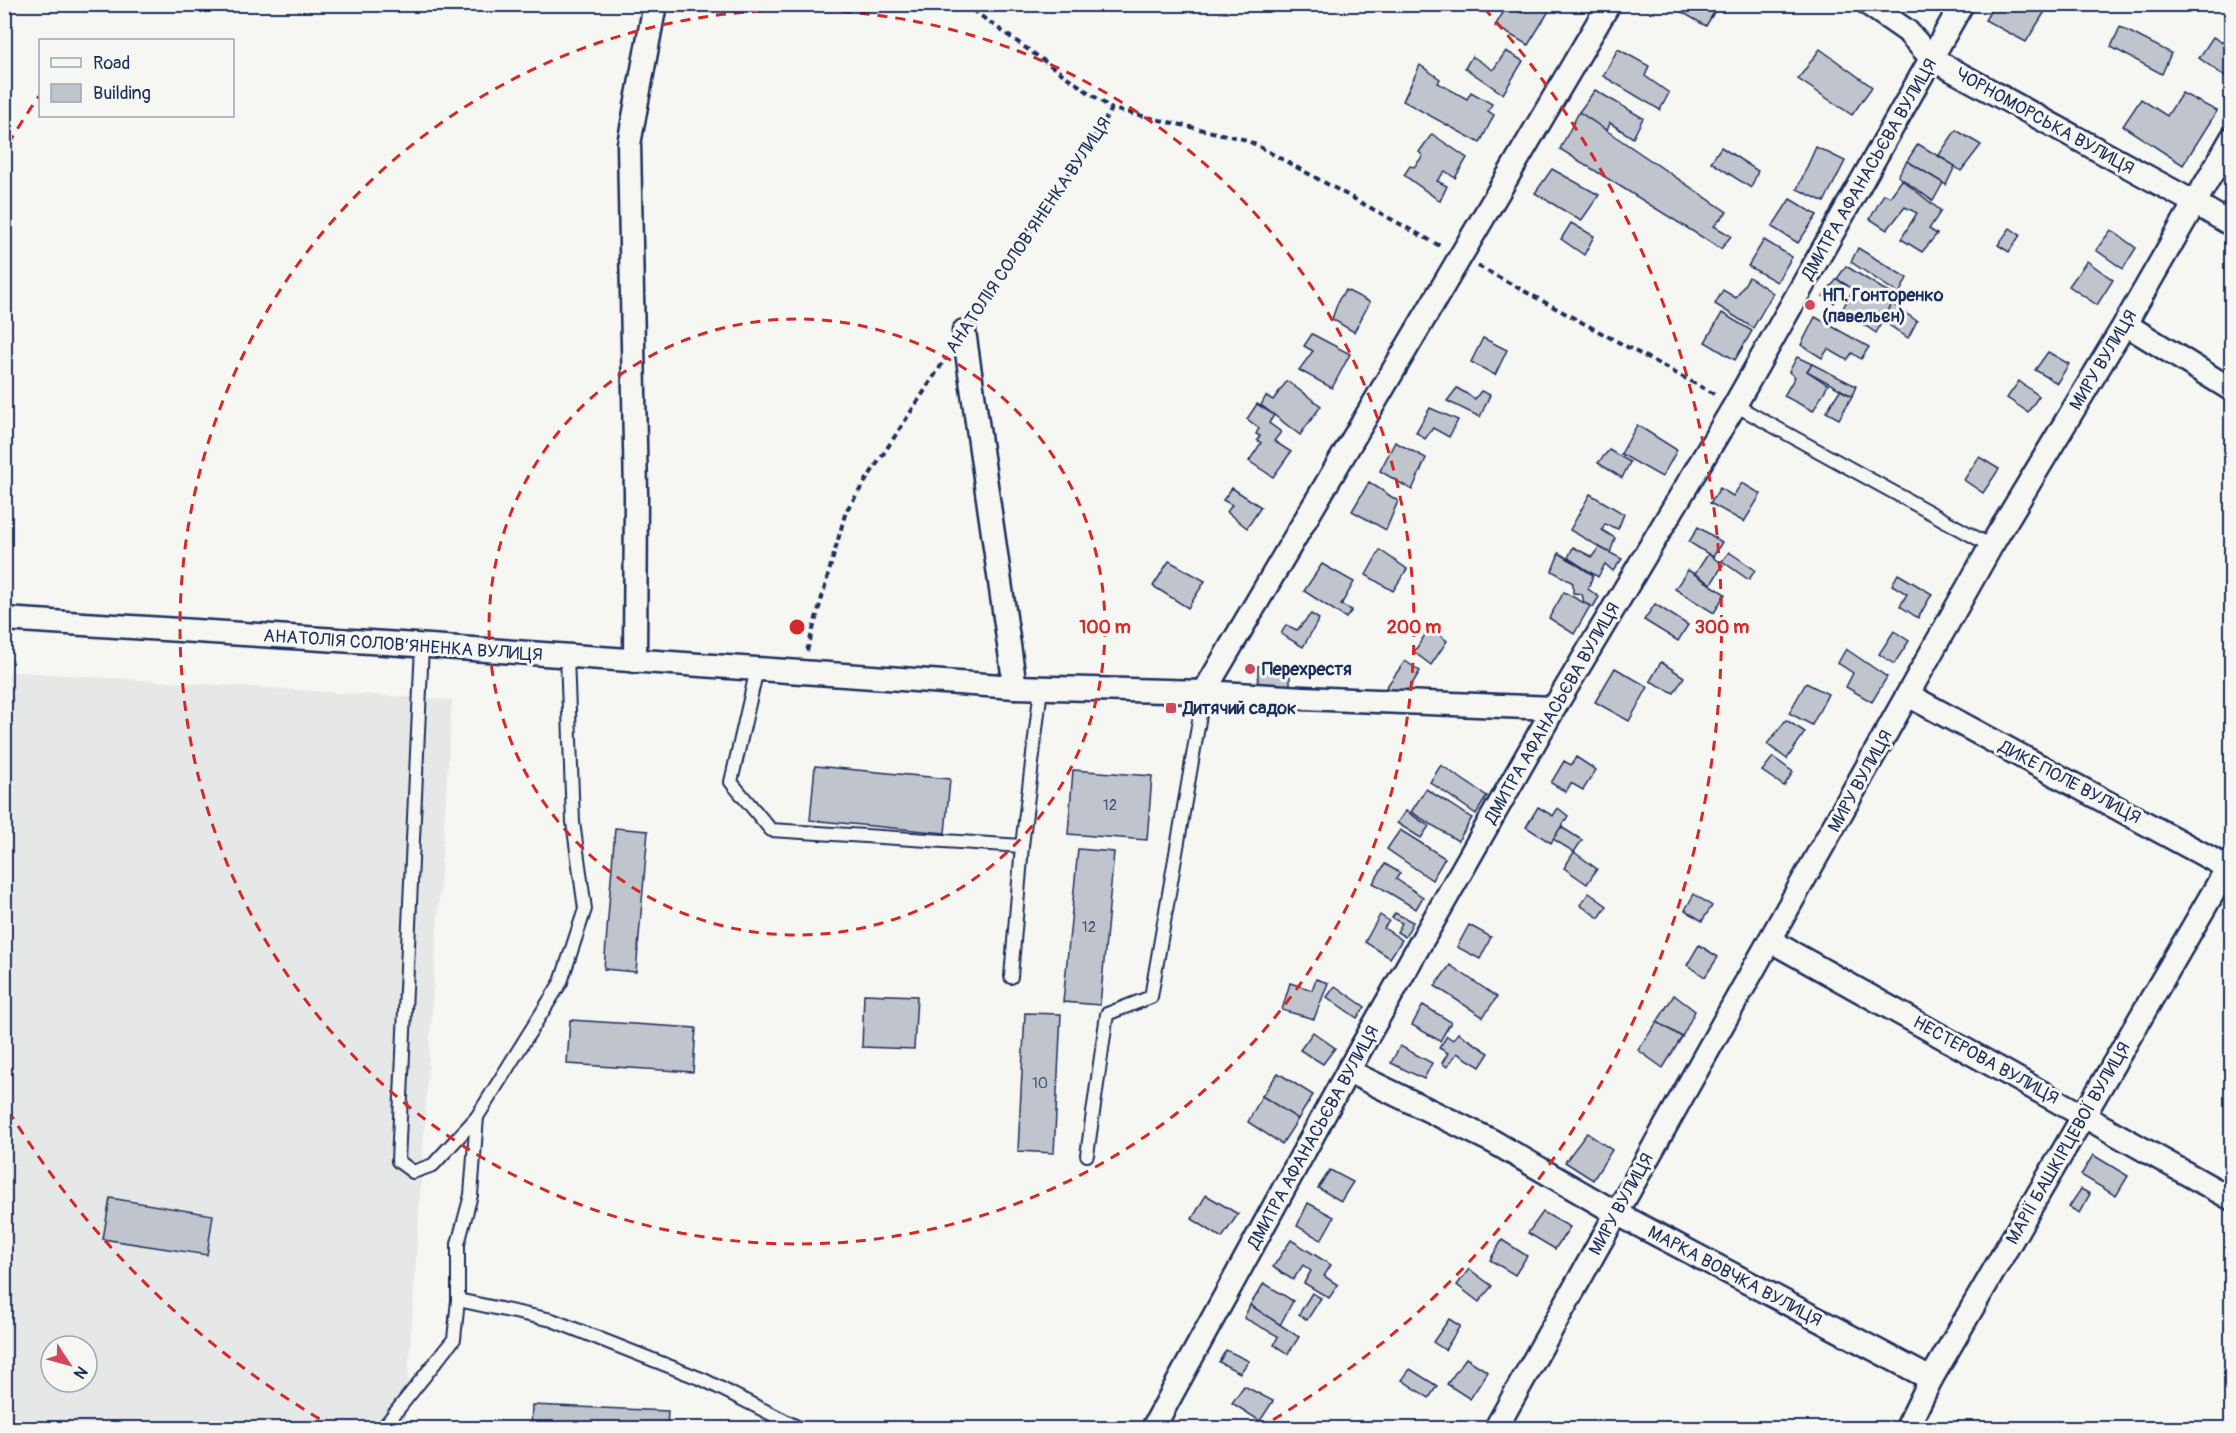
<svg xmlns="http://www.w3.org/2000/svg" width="2236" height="1433" font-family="Pangolin,sans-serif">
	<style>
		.built { fill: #e6e7e7; fill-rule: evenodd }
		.building { fill: #c0c4cd; stroke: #1b2f5e; stroke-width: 1.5 }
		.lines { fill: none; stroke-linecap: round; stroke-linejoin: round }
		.lane-casing { stroke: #1b2f5e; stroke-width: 16 }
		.street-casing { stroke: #1b2f5e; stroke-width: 27 }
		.path { stroke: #1b2f5e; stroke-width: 4; stroke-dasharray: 6 4.5; stroke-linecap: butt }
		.lane { stroke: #f6f6f2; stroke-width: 12 }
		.street { stroke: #f6f6f2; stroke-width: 22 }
		.ring { fill: none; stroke: #d62828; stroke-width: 3; stroke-dasharray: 10 8 }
		.poi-dot { fill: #d1495b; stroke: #f6f6f2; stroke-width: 2 }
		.labels { text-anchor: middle; stroke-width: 6; stroke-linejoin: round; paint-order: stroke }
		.number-label { font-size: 15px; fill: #44547a }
		.street-label { font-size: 18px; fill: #1b2f5e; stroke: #f6f6f2 }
		.poi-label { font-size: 18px; font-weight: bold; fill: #1b2f5e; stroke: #f6f6f2; text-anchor: start }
		.centre { fill: #d62828; stroke: #f6f6f2; stroke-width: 3 }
		.ring-label { font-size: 18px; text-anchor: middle; font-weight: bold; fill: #d62828; stroke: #f6f6f2; stroke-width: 6; stroke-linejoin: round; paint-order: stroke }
	</style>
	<rect width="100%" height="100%" fill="#f6f6f2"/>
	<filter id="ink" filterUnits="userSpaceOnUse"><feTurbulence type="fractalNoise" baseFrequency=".0167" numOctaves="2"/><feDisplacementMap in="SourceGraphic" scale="12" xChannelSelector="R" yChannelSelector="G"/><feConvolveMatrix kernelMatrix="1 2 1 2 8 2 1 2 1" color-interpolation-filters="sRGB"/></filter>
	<g filter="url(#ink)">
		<path class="built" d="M4 671 452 700 405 1428H5ZM51 1346H87V1382H51Z"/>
		<g class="building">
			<polygon points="1527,4 1536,4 1549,11 1528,45 1495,26 1507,6 1522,13"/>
			<polygon points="1668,4 1698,5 1719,4 1706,26"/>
			<polygon points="1995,4 2048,4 2049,5 2026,42 1985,20"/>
			<polygon points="2120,27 2171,53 2162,74 2111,47"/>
			<polygon points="2213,37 2232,47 2232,68 2226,77 2199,58"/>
			<polygon points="1618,49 1649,66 1645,76 1669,93 1660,110 1603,76"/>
			<polygon points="1820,49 1872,87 1852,115 1798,79"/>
			<polygon points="1506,51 1523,61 1503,94 1465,68 1472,56 1493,70"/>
			<polygon points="1420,65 1440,79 1438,83 1467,99 1471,92 1492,104 1488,111 1494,115 1480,143 1403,101"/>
			<polygon points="1595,90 1643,118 1633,138 1610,123 1607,131 1579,112"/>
			<polygon points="2182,93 2217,111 2183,165 2123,126 2141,99 2167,116"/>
			<polygon points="1579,112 1727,212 1714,226 1731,236 1721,249 1560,149"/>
			<polygon points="1956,130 1981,145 1961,171 1939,155"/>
			<polygon points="1432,134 1467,158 1455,178 1445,171 1437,181 1447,186 1440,201 1404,175 1410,166 1414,167 1423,156 1419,152"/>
			<polygon points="1918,144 1955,166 1946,185 1907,161"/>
			<polygon points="1721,147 1758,171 1751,188 1711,162"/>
			<polygon points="1816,147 1845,161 1824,202 1797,189"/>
			<polygon points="1907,161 1943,183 1933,201 1898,176"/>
			<polygon points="1552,169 1599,195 1581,221 1535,193"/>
			<polygon points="1902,180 1941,211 1929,229 1937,234 1922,252 1901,239 1917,213 1905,207 1887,230 1870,219 1884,194 1890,197"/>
			<polygon points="1790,199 1817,215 1798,243 1772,227"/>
			<polygon points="1571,223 1594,236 1584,255 1561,239"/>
			<polygon points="2010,228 2020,235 2009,252 1998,245"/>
			<polygon points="2111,230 2136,248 2123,269 2096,250"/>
			<polygon points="1764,240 1792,257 1777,282 1748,266"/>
			<polygon points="1858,248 1907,278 1899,294 1851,262"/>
			<polygon points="2087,261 2113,280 2097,305 2069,286"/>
			<polygon points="1846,266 1896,297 1876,333 1842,310 1853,289 1837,279"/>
			<polygon points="1749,277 1773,293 1753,328 1715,304 1723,290 1736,298"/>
			<polygon points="1837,279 1846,286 1834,303 1823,296"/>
			<polygon points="1346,290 1370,302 1354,332 1332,319 1339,299"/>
			<polygon points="1892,304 1917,321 1908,338 1883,321"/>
			<polygon points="1722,313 1752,331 1735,360 1705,342"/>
			<polygon points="1815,317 1869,347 1861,359 1852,353 1847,360 1828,349 1822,358 1801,345"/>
			<polygon points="1312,334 1350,354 1332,388 1299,370 1313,351 1304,346"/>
			<polygon points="1483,338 1507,350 1495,375 1471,362"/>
			<polygon points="2048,352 2069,364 2057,383 2035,370"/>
			<polygon points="1797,357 1812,364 1807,371 1828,385 1813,411 1784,396 1795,377 1789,372"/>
			<polygon points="1812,364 1856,386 1852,396 1807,371"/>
			<polygon points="1287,381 1321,406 1300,435 1261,405 1266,396 1273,400"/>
			<polygon points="2019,381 2039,396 2028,412 2007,398"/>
			<polygon points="1457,388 1475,399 1481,391 1490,395 1480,417 1447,401"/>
			<polygon points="1840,390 1852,396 1839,419 1826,412"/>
			<polygon points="1257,404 1274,415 1269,423 1281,432 1274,441 1291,452 1273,477 1249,461 1261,443 1257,440 1260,436 1256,434 1259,428 1247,419"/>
			<polygon points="1430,408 1458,420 1449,437 1433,428 1425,439 1416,432"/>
			<polygon points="1637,425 1677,450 1662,477 1621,454"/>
			<polygon points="1395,442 1426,458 1412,490 1380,471"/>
			<polygon points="1609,450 1630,462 1622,478 1598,463"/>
			<polygon points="1979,457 1999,469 1983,493 1964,480"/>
			<polygon points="1369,482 1398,501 1386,530 1352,511"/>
			<polygon points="1742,483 1761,494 1744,522 1710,503 1720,488 1733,496"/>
			<polygon points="1232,488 1261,507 1247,528 1227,512 1232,505 1223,500"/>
			<polygon points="1590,494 1624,514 1618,529 1605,524 1602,530 1615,538 1610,553 1570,530"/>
			<polygon points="1698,527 1722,542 1713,557 1689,542"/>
			<polygon points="1573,547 1592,557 1599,547 1622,559 1613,571 1605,564 1598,577 1568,558"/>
			<polygon points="1380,550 1407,569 1393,591 1366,575"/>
			<polygon points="1729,552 1755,570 1749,580 1722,561"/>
			<polygon points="1559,553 1593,575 1588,589 1599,597 1593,607 1584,603 1582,594 1573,593 1573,583 1552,571"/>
			<polygon points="1708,554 1723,565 1711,584 1695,574"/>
			<polygon points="1169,561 1205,581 1188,608 1153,586"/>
			<polygon points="1322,564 1354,582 1341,605 1352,610 1346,618 1304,591"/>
			<polygon points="1688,570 1725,594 1714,613 1675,589"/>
			<polygon points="1898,574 1932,594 1918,618 1900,606 1907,594 1892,585"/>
			<polygon points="1564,592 1590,606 1574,634 1549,618"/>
			<polygon points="1655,604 1688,625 1678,641 1644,620"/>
			<polygon points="1311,614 1319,619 1303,647 1281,634 1286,625 1297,630"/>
			<polygon points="1430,627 1447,641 1431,665 1414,652"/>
			<polygon points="1894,631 1909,641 1894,664 1879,654"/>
			<polygon points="1846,649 1887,677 1872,702 1846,687 1853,673 1838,663"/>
			<polygon points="1405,661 1420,671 1403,699 1385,689"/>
			<polygon points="1661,662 1684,677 1674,693 1650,681"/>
			<polygon points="1290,664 1290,690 1258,690 1258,666"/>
			<polygon points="1615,668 1648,687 1629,721 1595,702"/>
			<polygon points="1806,683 1828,694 1812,725 1789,713"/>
			<polygon points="1786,720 1805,732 1787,759 1767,744"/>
			<polygon points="1576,757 1596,770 1583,790 1571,783 1566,792 1551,783 1564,761 1571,765"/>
			<polygon points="1773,757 1793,772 1784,786 1762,771"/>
			<polygon points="1441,765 1487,796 1476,814 1430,782"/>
			<polygon points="815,766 950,779 945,833 810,820"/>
			<polygon points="1073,770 1152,776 1147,840 1068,834"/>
			<polygon points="1426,789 1472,818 1458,841 1411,812"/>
			<polygon points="1538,807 1553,816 1558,808 1568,816 1551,843 1526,827"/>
			<polygon points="1406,811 1429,826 1421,838 1397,823"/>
			<polygon points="1561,827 1582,840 1574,852 1553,839"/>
			<polygon points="615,828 648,831 636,972 604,969"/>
			<polygon points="1400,830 1445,858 1432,880 1387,849"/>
			<polygon points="1078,849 1114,852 1100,1005 1063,1002"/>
			<polygon points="1574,852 1597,869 1587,884 1564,868"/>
			<polygon points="1385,864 1400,873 1396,879 1423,897 1416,909 1373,883"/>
			<polygon points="1589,893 1607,906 1599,918 1580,905"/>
			<polygon points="1694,894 1712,906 1702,921 1685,910"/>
			<polygon points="1395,913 1413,922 1405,937 1397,932 1402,923 1392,918"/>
			<polygon points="1380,915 1389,921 1384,928 1402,940 1390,958 1365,942"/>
			<polygon points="1469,925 1491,937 1480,959 1457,947"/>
			<polygon points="1699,945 1718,957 1705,977 1687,965"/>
			<polygon points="1450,965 1497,997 1483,1017 1435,986"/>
			<polygon points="1316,979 1328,983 1314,1019 1282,1010 1290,983 1312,990"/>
			<polygon points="1335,986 1365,1007 1357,1018 1327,997"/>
			<polygon points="864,994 917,996 914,1049 862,1047"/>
			<polygon points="1674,995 1695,1011 1682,1037 1657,1022"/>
			<polygon points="1423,1005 1451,1022 1440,1041 1412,1025"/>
			<polygon points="1025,1013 1061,1014 1054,1153 1018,1151"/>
			<polygon points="570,1020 696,1028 693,1072 567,1064"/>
			<polygon points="1657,1022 1682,1037 1663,1068 1638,1050"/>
			<polygon points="1313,1032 1335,1048 1323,1064 1300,1050"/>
			<polygon points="1458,1033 1489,1053 1480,1067 1457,1053 1447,1067 1442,1063 1448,1053 1439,1048 1447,1036 1453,1040"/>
			<polygon points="1400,1046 1432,1063 1424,1079 1391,1063"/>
			<polygon points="1278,1073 1313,1095 1298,1119 1262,1096"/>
			<polygon points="1262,1096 1298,1119 1282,1144 1248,1122"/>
			<polygon points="1587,1133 1612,1150 1593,1180 1565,1162"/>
			<polygon points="2093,1155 2128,1176 2116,1196 2081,1175"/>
			<polygon points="1330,1170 1353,1182 1341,1201 1318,1188"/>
			<polygon points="2081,1189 2090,1194 2079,1213 2069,1207"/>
			<polygon points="1206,1195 1238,1214 1222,1238 1192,1219"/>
			<polygon points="110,1198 213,1215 207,1255 103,1239"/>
			<polygon points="1308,1203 1334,1217 1321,1240 1297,1226"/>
			<polygon points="1543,1212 1570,1227 1555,1249 1528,1233"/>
			<polygon points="1291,1240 1331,1265 1324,1276 1338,1285 1329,1298 1304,1283 1311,1271 1303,1265 1293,1280 1273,1267"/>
			<polygon points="1502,1240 1527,1256 1515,1275 1490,1260"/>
			<polygon points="1469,1269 1492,1286 1479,1302 1457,1285"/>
			<polygon points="1264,1283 1293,1301 1280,1325 1250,1305"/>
			<polygon points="1312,1293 1321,1298 1307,1320 1299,1314"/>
			<polygon points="1250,1305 1299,1337 1288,1354 1274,1345 1278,1336 1244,1318"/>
			<polygon points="1449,1319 1460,1326 1445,1350 1433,1342"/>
			<polygon points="1226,1350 1249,1361 1240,1373 1219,1362"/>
			<polygon points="1466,1358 1488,1372 1470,1399 1447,1384"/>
			<polygon points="1410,1369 1437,1386 1429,1398 1402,1380"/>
			<polygon points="1244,1386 1273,1401 1260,1421 1232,1403"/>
			<polygon points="532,1405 668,1411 667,1428 531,1428"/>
		</g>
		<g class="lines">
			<g class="lane-casing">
				<g id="lane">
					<polyline points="1735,405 1991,546"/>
					<polyline points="422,646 398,1161 413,1172 433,1165 477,1117"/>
					<polyline points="757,669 731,782 771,830 1022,846 1041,688"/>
					<polyline points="1011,977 1022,846"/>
					<polyline points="1087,1155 1107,1014 1151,997 1204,692"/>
					<polyline points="458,1300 552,1320 704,1380 799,1428"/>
					<polyline points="383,1428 454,1339 458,1300 458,1244 471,1195 477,1117 561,982 585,909 573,822 567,656"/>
				</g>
			</g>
			<g class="street-casing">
				<g id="street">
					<polyline points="1868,4 1907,31 1932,59 2195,203 2232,225"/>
					<polyline points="2125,324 2232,390"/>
					<polyline points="964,331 1015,687"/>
					<polyline points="4,619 401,644 1015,687 1204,692 1303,698 1554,708"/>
					<polyline points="635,661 636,494 629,144 655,4"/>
					<polyline points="1204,692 1609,4"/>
					<polyline points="1908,695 2232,870"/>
					<polyline points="1771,941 2232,1199"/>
					<polyline points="1348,1071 1492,1141 1616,1213 1931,1379"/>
					<polyline points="1153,1428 1348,1071 1554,708 1735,405 1962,4"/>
					<polyline points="1496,1428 1991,546 2125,324 2232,138"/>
					<polyline points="1907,1428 1931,1379 2232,860"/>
				</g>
			</g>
			<g class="path">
				<polyline points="964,4 1112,109"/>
				<polyline points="1478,266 1716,395"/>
				<polyline points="975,314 1112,109 1247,140 1442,247"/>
				<polyline points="807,651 846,511 946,358"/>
			</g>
			<use href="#lane" class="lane"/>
			<use href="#street" class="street"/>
		</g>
	</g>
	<g class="ring">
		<circle cx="797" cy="627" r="308"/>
		<circle cx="797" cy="627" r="617"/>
		<path d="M335 1428A925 925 0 0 1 8 1110M8 144A925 925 0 0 1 39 96M1484 8A925 925 0 0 1 1259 1428"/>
	</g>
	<g class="poi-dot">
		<circle cx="1810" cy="305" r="6"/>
		<circle cx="1250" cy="669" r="6"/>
		<rect x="1165" y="702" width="12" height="12" rx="3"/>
	</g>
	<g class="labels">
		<g class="number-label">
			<text x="1110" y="810">12</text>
			<text x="1089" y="932">12</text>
			<text x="1040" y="1088">10</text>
		</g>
		<g class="street-label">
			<text transform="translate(2045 121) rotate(29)" y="6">ЧОРНОМОРСЬКА ВУЛИЦЯ</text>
			<text transform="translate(1869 169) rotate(-60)" y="6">ДМИТРА АФАНАСЬЄВА ВУЛИЦЯ</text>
			<text transform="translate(1028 235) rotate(-56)" y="6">АНАТОЛІЯ СОЛОВ’ЯНЕНКА ВУЛИЦЯ</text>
			<text transform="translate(2103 360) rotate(-59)" y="6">МИРУ ВУЛИЦЯ</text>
			<text transform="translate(403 645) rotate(4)" y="6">АНАТОЛІЯ СОЛОВ’ЯНЕНКА ВУЛИЦЯ</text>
			<text transform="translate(1552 713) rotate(-60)" y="6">ДМИТРА АФАНАСЬЄВА ВУЛИЦЯ</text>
			<text transform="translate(1860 781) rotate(-61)" y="6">МИРУ ВУЛИЦЯ</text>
			<text transform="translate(2070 782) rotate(28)" y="6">ДИКЕ ПОЛЕ ВУЛИЦЯ</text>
			<text transform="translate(1986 1060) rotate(29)" y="6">НЕСТЕРОВА ВУЛИЦЯ</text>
			<text transform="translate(1313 1137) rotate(-61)" y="6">ДМИТРА АФАНАСЬЄВА ВУЛИЦЯ</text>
			<text transform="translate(2068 1143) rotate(-60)" y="6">МАРІЇ БАШКІРЦЕВОЇ ВУЛИЦЯ</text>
			<text transform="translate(1621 1204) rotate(-61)" y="6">МИРУ ВУЛИЦЯ</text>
			<text transform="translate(1735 1276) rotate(28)" y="6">МАРКА ВОВЧКА ВУЛИЦЯ</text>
		</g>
		<g class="poi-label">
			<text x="1822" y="301">НП. Гонторенко<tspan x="1822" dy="21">(павельєн)</tspan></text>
			<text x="1262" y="675">Перехрестя</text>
			<text x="1183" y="714">Дитячий садок</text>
		</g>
	</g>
	<circle cx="797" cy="627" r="9" class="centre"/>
	<g class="ring-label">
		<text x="1105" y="633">100 m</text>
		<text x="1414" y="633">200 m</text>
		<text x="1722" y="633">300 m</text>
	</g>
	<rect width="2236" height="1433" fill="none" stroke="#f6f6f2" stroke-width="24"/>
	<rect x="12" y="12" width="2212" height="1409" fill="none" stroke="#1b2f5e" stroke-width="2" filter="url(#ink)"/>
	<rect x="39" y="39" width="195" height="78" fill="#f6f6f2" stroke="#9ea6b7" stroke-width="1.5"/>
	<rect x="51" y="58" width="30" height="9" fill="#f6f6f2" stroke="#9ea6b7" stroke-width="1.5"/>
	<text x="93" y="69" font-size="18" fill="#1b2f5e">Road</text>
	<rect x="51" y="84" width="30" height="18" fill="#c0c4cd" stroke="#9ea6b7" stroke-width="1.5"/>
	<text x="93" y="99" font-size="18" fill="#1b2f5e">Building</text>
	<g transform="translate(69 1364) rotate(126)"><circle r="28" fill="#f6f6f2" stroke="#9ea6b7" stroke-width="1.5"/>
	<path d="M0-4.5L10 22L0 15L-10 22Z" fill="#d1495b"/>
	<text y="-9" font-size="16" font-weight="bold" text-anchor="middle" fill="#1b2f5e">N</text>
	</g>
</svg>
